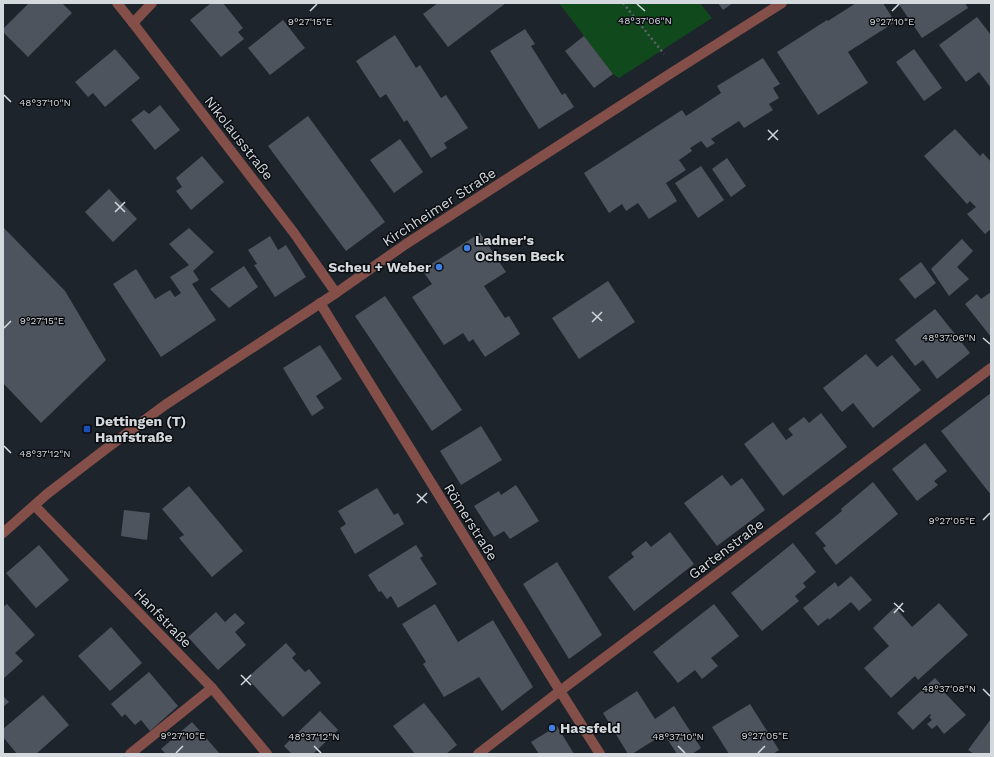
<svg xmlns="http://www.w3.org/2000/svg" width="994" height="757" font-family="'Work Sans',sans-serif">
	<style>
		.green { fill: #10491c }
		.building { fill: #4d545e }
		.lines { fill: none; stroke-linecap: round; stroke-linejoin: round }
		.path { stroke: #5d646b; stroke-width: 2.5; stroke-dasharray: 2 3; stroke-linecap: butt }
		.minor { stroke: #834f48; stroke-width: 10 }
		.tertiary { stroke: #834f48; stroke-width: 10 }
		.ticks { fill: none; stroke: #d4d9de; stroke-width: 1.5 }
		.shop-dot { fill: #3f7fe0; stroke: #0a0d10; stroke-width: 1.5 }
		.transit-dot { fill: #1a4fb4; stroke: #0a0d10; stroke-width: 1.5 }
		.labels { text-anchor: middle; stroke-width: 3; stroke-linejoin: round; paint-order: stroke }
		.street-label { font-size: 14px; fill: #d4d9de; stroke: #0a0d10 }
		.poi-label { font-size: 14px; font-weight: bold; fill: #d4d9de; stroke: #0a0d10; text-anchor: start }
		.ticks-label { font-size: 10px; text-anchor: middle; fill: #d4d9de; stroke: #0a0d10; stroke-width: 3; stroke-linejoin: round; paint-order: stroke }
	</style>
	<rect width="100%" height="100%" fill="#1d242c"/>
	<polygon class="green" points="559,3 700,3 712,18 619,78 613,74"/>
	<g class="building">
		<polygon points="29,3 62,3 72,13 28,57 3,32 3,29"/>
		<polygon points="211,3 223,3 243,28 238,32 244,39 221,57 190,20"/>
		<polygon points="438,3 506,3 448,47 423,14"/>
		<polygon points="718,3 733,3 723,10"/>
		<polygon points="856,3 883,3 895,22 848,52 868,83 818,115 777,52 827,20 828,21"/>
		<polygon points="898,3 965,3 968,8 922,38"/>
		<polygon points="977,17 991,35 991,88 979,72 966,82 939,45"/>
		<polygon points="283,20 305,48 270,75 248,48"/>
		<polygon points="525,29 535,44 531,46 562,95 565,93 574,107 539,129 490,51"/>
		<polygon points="395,35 416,68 420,65 441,98 446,95 468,128 444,143 447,148 431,158 407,120 404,122 386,94 380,98 356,61"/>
		<polygon points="584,36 613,74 594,88 565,51"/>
		<polygon points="115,49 140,78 105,107 93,93 88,97 75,82"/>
		<polygon points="914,49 942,88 924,101 896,62"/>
		<polygon points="763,58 780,84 773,88 779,98 769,104 773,110 744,128 739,121 711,139 715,143 707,148 701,141 690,148 692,151 679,160 686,170 666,183 677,201 649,219 638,203 626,211 622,204 609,213 584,173 682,110 686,116 721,93 717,86"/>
		<polygon points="160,105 180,130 155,150 131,120 144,110 149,114"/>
		<polygon points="308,116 385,222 346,251 268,146"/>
		<polygon points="955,129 980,156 983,153 991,162 991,229 985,234 967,214 976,207 970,201 967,204 924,156"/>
		<polygon points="400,139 423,172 394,193 370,160"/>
		<polygon points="202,156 224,182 191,210 176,191 182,187 176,178"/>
		<polygon points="727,158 746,186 731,197 712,169"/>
		<polygon points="701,166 724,200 698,218 675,183"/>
		<polygon points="109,189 137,219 113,242 85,212"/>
		<polygon points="3,227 65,291 106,360 41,423 3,383"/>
		<polygon points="189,228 214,252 193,271 199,280 192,284 216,320 161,357 113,284 136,269 155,299 170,290 175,297 181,293 170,277 189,265 169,244"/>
		<polygon points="480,233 506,272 484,286 505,318 509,316 520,334 485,357 473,339 469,342 463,333 444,345 412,297 432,284 422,270"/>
		<polygon points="270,236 278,250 286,245 306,277 275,297 254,265 257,264 248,250"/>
		<polygon points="962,239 973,251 957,267 969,279 949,296 931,269"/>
		<polygon points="921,262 936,283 915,299 899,279"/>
		<polygon points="244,266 258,287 229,308 210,289"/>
		<polygon points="608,281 635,322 579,359 552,318"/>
		<polygon points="991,292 991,337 965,304 977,294 981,299"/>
		<polygon points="385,296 462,410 432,431 355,316"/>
		<polygon points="935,309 970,353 937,379 923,360 915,366 895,340"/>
		<polygon points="320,345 342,379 316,396 324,408 312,416 283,368"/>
		<polygon points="866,354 877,367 892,355 921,390 873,428 853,403 842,412 823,388"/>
		<polygon points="991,393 991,495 941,431"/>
		<polygon points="821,413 847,447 783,496 744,444 773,422 786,440 793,435 788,429 804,417 809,423"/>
		<polygon points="481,426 502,460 461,485 440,451"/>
		<polygon points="925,443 947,471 934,481 938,485 917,501 892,469"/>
		<polygon points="722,475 731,486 742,478 765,510 717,546 684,503"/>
		<polygon points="873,482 898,514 836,565 823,548 826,546 815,533 842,511 841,509"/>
		<polygon points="516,485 539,521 510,539 504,531 494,537 474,506 499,491 501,495"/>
		<polygon points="189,486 243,551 212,577 179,538 184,535 162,509"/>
		<polygon points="377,488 394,515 398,513 404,524 355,554 340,528 346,524 338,511"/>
		<polygon points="124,510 150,513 147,540 121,536"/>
		<polygon points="670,532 694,564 634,611 608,577 634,557 631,553 646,541 651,547"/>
		<polygon points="793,543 816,572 803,583 806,587 795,596 799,601 762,631 731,593"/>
		<polygon points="39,545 69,580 36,608 6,573"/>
		<polygon points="416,545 423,556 420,558 437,584 398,608 391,596 387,599 381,591 379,592 368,575"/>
		<polygon points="557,562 602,635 569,659 523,584"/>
		<polygon points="851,576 872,600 859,611 851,602 829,620 828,618 818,626 803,608 835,582 838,587"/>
		<polygon points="939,603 968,635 918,680 915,676 891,698 864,668 889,646 873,628 895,607 912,627"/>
		<polygon points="7,604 35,635 15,653 23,661 3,679 3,607"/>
		<polygon points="435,604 458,642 493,620 533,687 502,711 479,677 444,697 423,664 426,662 402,624"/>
		<polygon points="714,604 739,636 711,658 718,666 702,679 695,670 678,683 653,652"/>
		<polygon points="216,612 225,622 235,613 245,623 235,632 246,645 218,670 188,637"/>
		<polygon points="111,627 142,663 110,691 78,656"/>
		<polygon points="286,643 296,654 292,658 305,672 309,669 321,683 283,717 247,678"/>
		<polygon points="149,672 178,706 150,731 141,720 135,725 125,714 122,717 111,704"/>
		<polygon points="935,678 946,690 944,692 966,715 944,734 937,725 932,729 927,724 932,720 929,717 931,716 930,714 913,730 897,713"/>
		<polygon points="637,691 655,719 674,706 701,748 692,754 677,754 664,734 632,754 628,754 603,713"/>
		<polygon points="43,695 69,725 36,754 17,754 3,737 3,729"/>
		<polygon points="3,696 9,702 3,707"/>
		<polygon points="424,703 457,745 446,754 415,754 393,726"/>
		<polygon points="750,704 779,750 773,754 729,754 712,727"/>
		<polygon points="320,711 338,730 313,754 292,754 284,746"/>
		<polygon points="991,719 991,754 974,754 968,750"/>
		<polygon points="192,722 220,754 166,754 161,749"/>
		<polygon points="557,726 574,754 539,754 531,742"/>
	</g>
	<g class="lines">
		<polyline class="path" points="623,3 664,54"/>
		<g class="minor">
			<polyline points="117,3 133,23 294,233 336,293"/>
			<polyline points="133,23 152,3"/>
			<polyline points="320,303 560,691 600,754"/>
			<polyline points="35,506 212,688 267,754"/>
			<polyline points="130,754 212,688"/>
			<polyline points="478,754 560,691 991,368"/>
		</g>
		<polyline class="tertiary" points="3,533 47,494 107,448 165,405 336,293 406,244 676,70 782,3"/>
	</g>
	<path class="ticks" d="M637 4 645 11M310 11 317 4M892 11 899 4M4 95 11 102M768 130 778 140M768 140 778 130M115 202 125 212M115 212 125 202M592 312 602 321M592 322 602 312M4 328 11 321M983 338 990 344M4 446 11 453M417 494 427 503M417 503 427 493M983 520 990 513M894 603 904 612M894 613 903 603M241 675 251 685M241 685 251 675M983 689 990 696M314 746 321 753M678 746 685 753M176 753 183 746M758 753 765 746"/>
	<g class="shop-dot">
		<circle cx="467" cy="248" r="4"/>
		<circle cx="439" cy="267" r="4"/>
		<circle cx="552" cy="728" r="4"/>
	</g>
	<rect class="transit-dot" x="83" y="425" width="8" height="8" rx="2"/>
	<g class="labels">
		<g class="street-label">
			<text transform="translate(239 138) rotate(52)" y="5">Nikolausstraße</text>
			<text transform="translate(439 207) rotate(-33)" y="5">Kirchheimer Straße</text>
			<text transform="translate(471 522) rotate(58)" y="5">Römerstraße</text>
			<text transform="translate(726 549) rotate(-37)" y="5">Gartenstraße</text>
			<text transform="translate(163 618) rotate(46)" y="5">Hanfstraße</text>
		</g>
		<g class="poi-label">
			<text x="475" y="245">Ladner's<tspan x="475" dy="16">Ochsen Beck</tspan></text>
			<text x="431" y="272" text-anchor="end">Scheu + Weber</text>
			<text x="95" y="426">Dettingen (T)<tspan x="95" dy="16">Hanfstraße</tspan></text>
			<text x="560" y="733">Hassfeld</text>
		</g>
	</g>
	<g class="ticks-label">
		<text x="645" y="24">48°37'06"N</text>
		<text x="310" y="25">9°27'15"E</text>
		<text x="892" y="25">9°27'10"E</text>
		<text x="45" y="106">48°37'10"N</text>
		<text x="42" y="324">9°27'15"E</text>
		<text x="949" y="341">48°37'06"N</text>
		<text x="45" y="457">48°37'12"N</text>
		<text x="952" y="524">9°27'05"E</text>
		<text x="949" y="692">48°37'08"N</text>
		<text x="183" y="739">9°27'10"E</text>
		<text x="765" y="739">9°27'05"E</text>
		<text x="314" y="740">48°37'12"N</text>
		<text x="678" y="740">48°37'10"N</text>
	</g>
	<rect width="994" height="757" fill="none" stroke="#d4d9de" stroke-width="8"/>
</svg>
